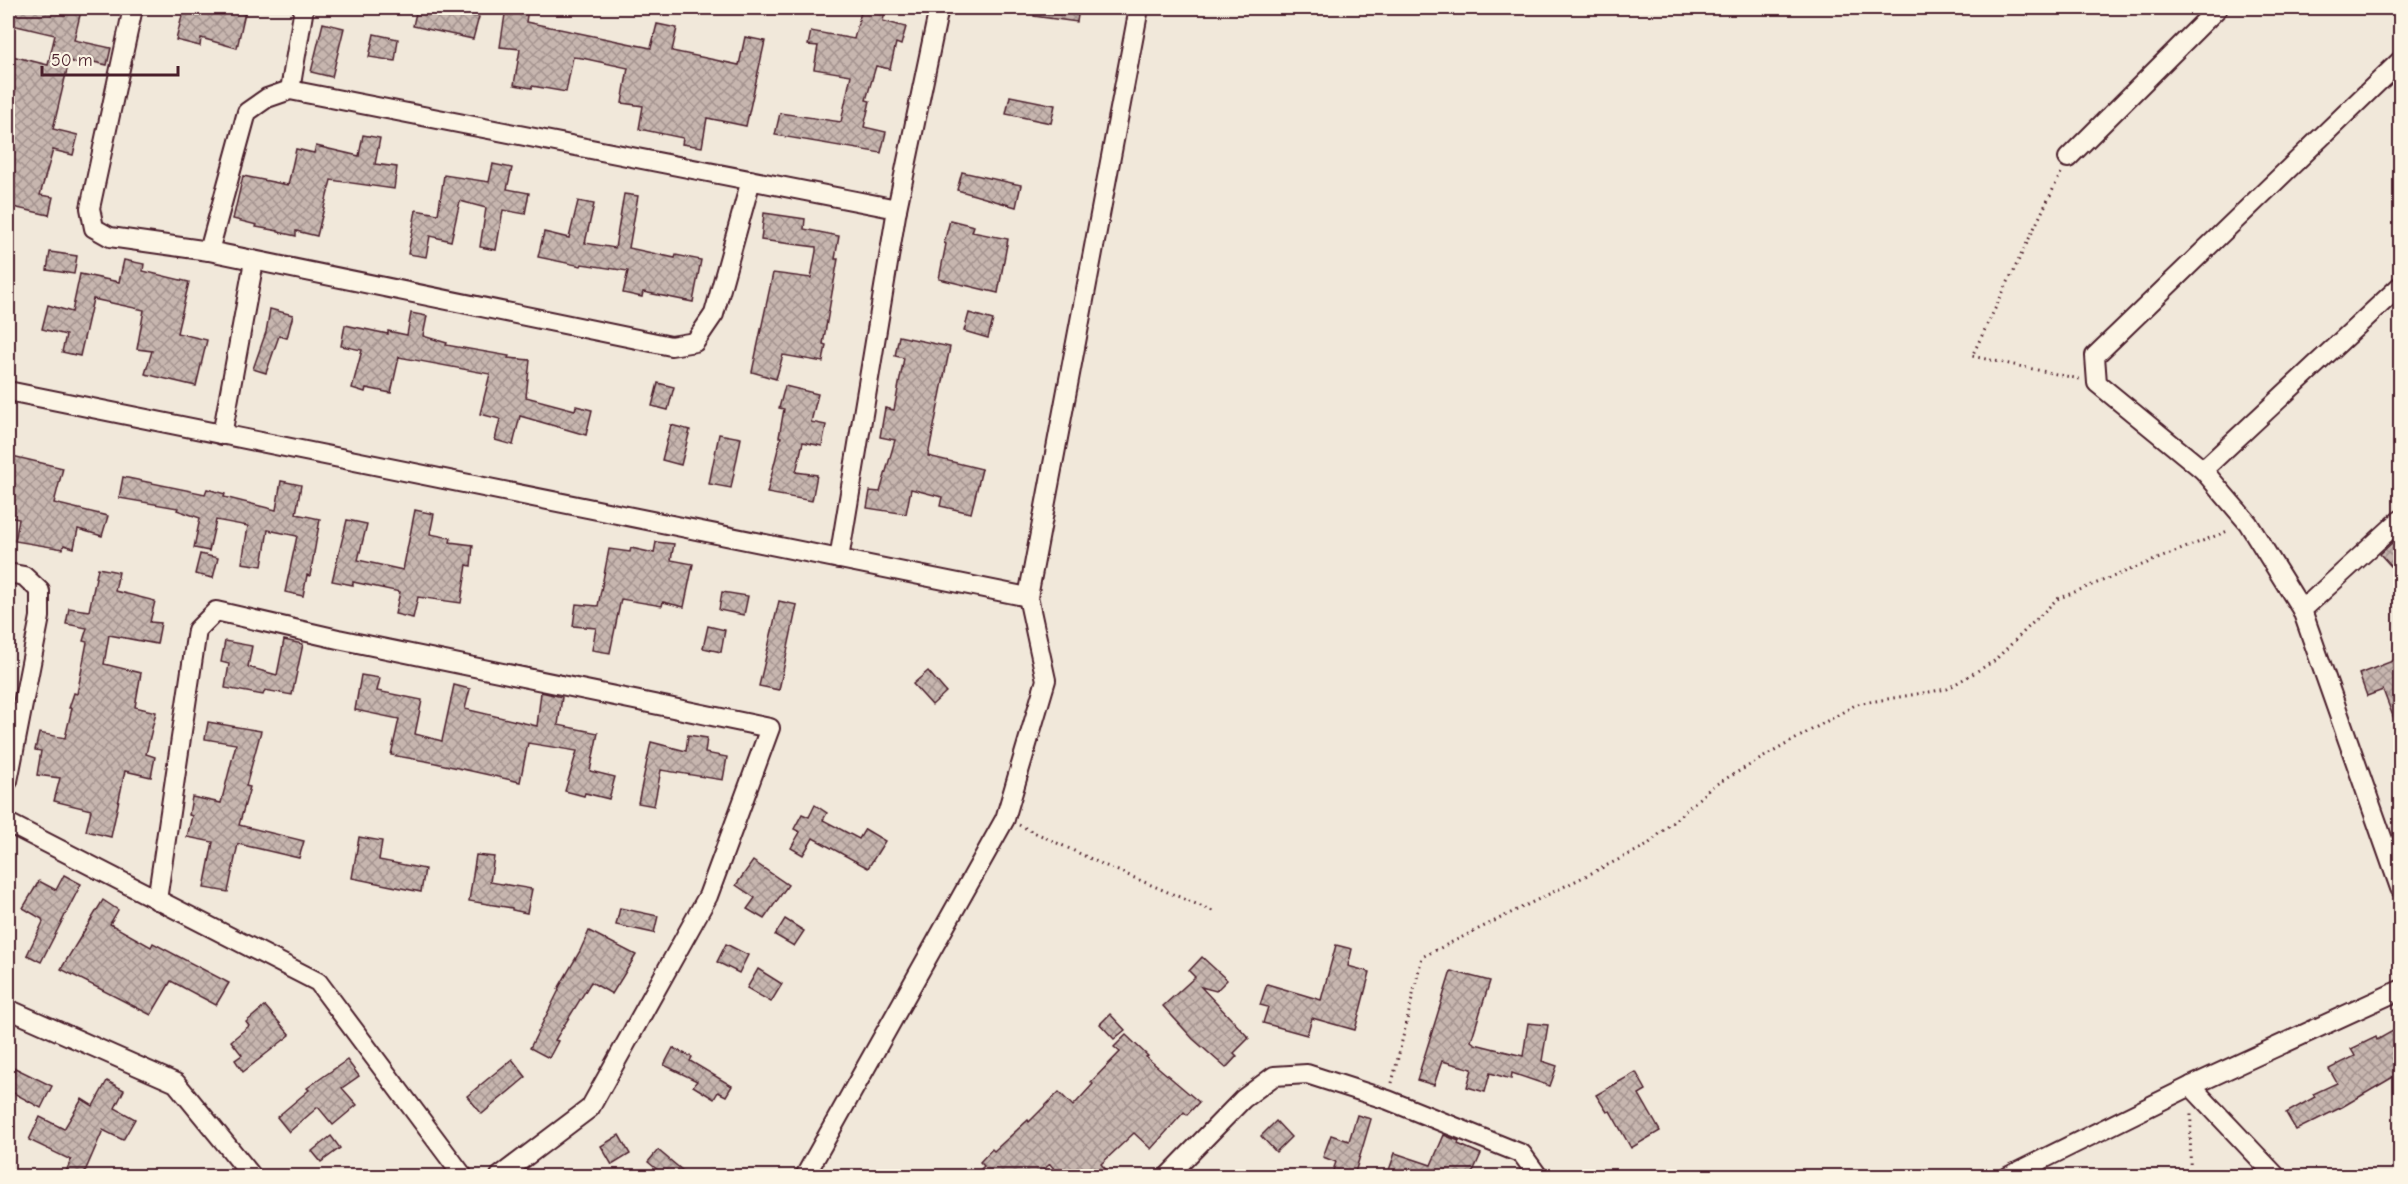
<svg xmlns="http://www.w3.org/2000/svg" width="2408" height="1184" font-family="'Comic Neue',sans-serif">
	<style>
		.building { fill: url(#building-cross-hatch); stroke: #4a1f2b; stroke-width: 1.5 }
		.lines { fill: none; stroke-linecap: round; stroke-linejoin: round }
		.street-casing { stroke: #4a1f2b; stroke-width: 22 }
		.path { stroke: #4a1f2b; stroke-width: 3; stroke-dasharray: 1.5 4.5; stroke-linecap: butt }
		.street { stroke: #fcf5e5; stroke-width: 18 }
	</style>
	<defs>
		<pattern id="building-cross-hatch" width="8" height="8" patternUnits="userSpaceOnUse" patternTransform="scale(1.5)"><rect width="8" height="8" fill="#c7b6af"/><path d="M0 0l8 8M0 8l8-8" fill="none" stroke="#a4938f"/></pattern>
	</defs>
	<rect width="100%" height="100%" fill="#f1e8da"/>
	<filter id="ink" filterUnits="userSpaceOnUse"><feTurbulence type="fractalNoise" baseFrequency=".0167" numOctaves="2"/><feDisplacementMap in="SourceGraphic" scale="12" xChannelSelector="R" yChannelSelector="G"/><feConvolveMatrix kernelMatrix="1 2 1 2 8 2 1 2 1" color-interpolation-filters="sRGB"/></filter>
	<g filter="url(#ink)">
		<g class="building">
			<polygon points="16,8 70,8 81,11 74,40 111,48 107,65 89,61 88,66 69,61 53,129 78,135 73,155 53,150 40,195 53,197 49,215 8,206 8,55 48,65 55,35 12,25"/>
			<polygon points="184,8 246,8 237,48 201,38 200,46 176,40"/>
			<polygon points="417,8 437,8 479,17 473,39 413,26"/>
			<polygon points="506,8 528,8 526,22 651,48 657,24 677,28 672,51 739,65 745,37 765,41 746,126 707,118 702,147 682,144 683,138 639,129 643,106 622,103 628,68 582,58 573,57 566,92 532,86 532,88 514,85 520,49 500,47"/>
			<polygon points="862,8 886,8 883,21 906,27 901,45 896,43 890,69 876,66 866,100 870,101 864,127 886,132 881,153 775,135 780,113 841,122 851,75 814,69 818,46 808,45 811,31 854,39"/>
			<polygon points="1035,8 1079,8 1077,22 1034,16"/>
			<polygon points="323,23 344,28 332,77 311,72"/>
			<polygon points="374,34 398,39 395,61 369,57"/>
			<polygon points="1010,96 1055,105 1051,123 1006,114"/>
			<polygon points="363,135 380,138 375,164 397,167 394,189 331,180 317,236 296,231 296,236 278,232 278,231 256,227 257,225 233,219 243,176 288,185 296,149 314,153 316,146 359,156"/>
			<polygon points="493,164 512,168 507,189 529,193 525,214 503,210 496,250 480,247 486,208 460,201 451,241 430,236 426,257 408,254 416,210 438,214 444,175 489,182"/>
			<polygon points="962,172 1021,185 1016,207 957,190"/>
			<polygon points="624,194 638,196 629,248 675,258 676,255 701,260 693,302 643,292 642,297 623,293 628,271 582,264 581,266 538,257 544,232 569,238 578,201 594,204 585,243 615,248"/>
			<polygon points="764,213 805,219 804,229 839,236 835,259 838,259 823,344 826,345 823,362 783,355 776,379 752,372 773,273 811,278 816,251 816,247 761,240"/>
			<polygon points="950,220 974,226 972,232 1008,239 998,293 939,279 946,244 944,243"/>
			<polygon points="50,252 77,256 74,274 47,270"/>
			<polygon points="124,260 144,264 143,271 189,282 177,333 207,340 196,386 145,374 152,351 137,349 144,310 93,299 80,356 62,352 66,335 42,329 48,305 72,312 80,274 119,282"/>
			<polygon points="270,309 293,315 287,338 279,336 266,373 253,369 266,332"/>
			<polygon points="411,313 427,316 423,336 447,343 446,345 509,356 508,358 530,360 526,397 575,410 576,406 592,410 586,435 520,416 513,445 495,440 500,419 480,414 490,374 399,357 391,393 366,388 365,392 352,388 362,350 341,346 345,325 388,334 388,331 407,335"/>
			<polygon points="969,313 993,320 988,338 964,331"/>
			<polygon points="899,336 950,347 928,456 982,469 971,513 940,506 942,497 911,489 906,514 867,508 870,491 880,492 895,440 880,437 885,408 894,410 904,358 895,356"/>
			<polygon points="658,383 674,387 668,410 652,406"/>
			<polygon points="785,386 818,394 811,422 826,425 822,446 803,442 796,472 817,475 812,501 767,493 781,437 779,437 784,409 779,408"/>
			<polygon points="671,425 690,430 681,465 662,460"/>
			<polygon points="719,434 741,438 731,488 709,484"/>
			<polygon points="8,455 63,468 54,503 108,516 102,536 78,529 74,548 64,545 63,549 15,541 19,519 8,517"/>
			<polygon points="123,477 205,494 207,489 225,494 224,497 276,510 281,481 301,485 296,514 320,519 310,576 307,575 303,596 285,592 297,536 268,530 262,566 242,563 248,526 216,520 209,551 194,548 200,518 177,510 178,508 119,498"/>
			<polygon points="415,510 434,514 430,534 451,538 450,542 473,545 471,566 467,565 461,603 418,597 413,618 395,614 400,592 353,582 353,585 332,581 347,520 367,524 358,560 403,570"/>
			<polygon points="2394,541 2400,548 2400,576 2380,554"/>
			<polygon points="656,542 674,544 671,560 693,564 684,607 663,602 662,606 621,599 610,653 592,650 596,628 573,626 576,604 598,606 609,549 630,552 631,548 654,553"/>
			<polygon points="200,554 218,558 213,578 195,574"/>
			<polygon points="98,568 119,572 115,591 155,601 150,622 161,623 157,644 109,635 104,664 141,673 135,707 156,712 146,754 155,757 151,777 125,771 111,837 86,831 91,810 54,801 60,778 37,775 41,751 35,750 39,733 65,738 72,708 69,708 74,693 77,694 87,642 83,641 87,628 66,624 69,608 89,611"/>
			<polygon points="722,592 748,596 744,615 719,610"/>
			<polygon points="779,601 797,605 779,690 759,686"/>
			<polygon points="708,626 725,630 721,652 703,648"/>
			<polygon points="284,640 303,644 292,695 265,690 263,695 225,688 229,664 221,662 225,641 252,646 248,667 277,675"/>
			<polygon points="2400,658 2400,732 2399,732 2383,690 2367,696 2359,674"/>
			<polygon points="928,671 946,692 932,705 913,684"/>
			<polygon points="361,675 380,678 377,691 422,700 415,734 442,741 454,685 470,689 465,709 537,726 541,692 562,697 558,725 598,733 590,771 615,777 609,799 585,793 584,796 565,791 577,751 528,743 520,782 431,762 391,755 399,719 355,710"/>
			<polygon points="208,722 261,731 246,786 250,787 239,825 304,841 299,858 238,844 228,892 204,888 213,842 187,837 192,816 189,815 192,797 221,803 236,744 205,739"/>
			<polygon points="688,735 707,738 705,753 727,757 723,780 661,770 654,806 638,803 651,742 686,751"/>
			<polygon points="815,805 827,813 823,820 859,839 865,829 885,841 868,868 813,838 803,855 791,848 800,832 794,829 802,814 809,817"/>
			<polygon points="359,837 382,841 379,860 425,869 421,892 352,878"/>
			<polygon points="476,855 494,857 490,882 532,889 527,913 512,910 512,908 469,901"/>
			<polygon points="753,861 788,885 764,919 747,909 755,898 736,885"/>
			<polygon points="64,875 81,884 41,962 27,955 43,922 42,919 23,908 39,881 56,890"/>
			<polygon points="103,900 118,910 110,924 151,947 153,943 229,983 216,1005 171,981 151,1015 61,969"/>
			<polygon points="620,908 658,916 654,933 616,925"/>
			<polygon points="785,919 804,931 794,946 775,935"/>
			<polygon points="589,931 636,955 612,994 591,982 555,1040 558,1041 549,1058 530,1048 559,990 558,989 580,951"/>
			<polygon points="726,944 748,955 739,973 717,962"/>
			<polygon points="1336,945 1352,949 1348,966 1370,972 1355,1030 1312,1018 1307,1035 1263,1023 1268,1007 1260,1005 1267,984 1321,1000"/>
			<polygon points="1202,957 1227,980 1216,991 1201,987 1249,1038 1234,1053 1237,1056 1226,1068 1193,1039 1163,1006 1195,977 1189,971"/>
			<polygon points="758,969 782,984 771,1002 747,988"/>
			<polygon points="1451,971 1490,981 1471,1041 1475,1044 1523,1056 1528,1023 1548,1025 1542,1061 1557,1066 1550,1086 1512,1073 1511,1079 1490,1073 1485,1092 1467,1087 1472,1069 1442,1061 1434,1085 1417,1080"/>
			<polygon points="265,1006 290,1035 243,1072 235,1060 242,1055 231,1041 249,1026 246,1022"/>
			<polygon points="1110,1014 1125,1030 1114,1039 1100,1024"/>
			<polygon points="2400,1027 2400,1073 2342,1107 2296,1130 2286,1113 2315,1097 2313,1094 2337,1083 2329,1069 2355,1056 2351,1049 2376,1037 2377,1040"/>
			<polygon points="1126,1035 1148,1056 1146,1057 1199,1102 1187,1115 1184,1112 1151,1149 1134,1133 1101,1164 1112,1176 1060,1176 1050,1164 1037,1176 974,1176 984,1166 980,1162 992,1149 994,1151 1028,1120 1029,1122 1059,1092 1073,1106 1093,1084 1091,1082 1120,1052 1114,1047"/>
			<polygon points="673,1048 692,1057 690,1061 732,1086 726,1096 718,1092 714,1099 693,1086 697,1081 664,1065"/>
			<polygon points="512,1059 526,1077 482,1114 467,1096"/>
			<polygon points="347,1060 359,1076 342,1088 357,1105 333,1125 318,1107 289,1132 277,1117 309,1090 307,1088"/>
			<polygon points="15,1068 52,1086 41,1108 8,1090"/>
			<polygon points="1636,1072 1646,1090 1639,1094 1660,1131 1631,1148 1610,1111 1607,1112 1596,1095"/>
			<polygon points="107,1081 124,1090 115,1108 135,1119 123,1140 103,1130 83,1176 64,1176 71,1160 29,1140 40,1117 64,1129 82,1099 93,1106"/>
			<polygon points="1357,1115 1371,1119 1354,1176 1331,1176 1336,1162 1323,1157 1331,1135 1349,1141"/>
			<polygon points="1276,1121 1291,1137 1276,1152 1261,1136"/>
			<polygon points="619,1135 630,1154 612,1165 601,1146"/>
			<polygon points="1444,1135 1459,1141 1458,1144 1481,1154 1471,1176 1387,1176 1395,1153 1431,1165"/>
			<polygon points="331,1136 340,1148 321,1162 312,1151"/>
			<polygon points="658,1150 689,1176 665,1176 648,1162"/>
		</g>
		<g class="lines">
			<g class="street-casing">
				<g id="street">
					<polyline points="133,8 90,208 94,228 110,237 209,251"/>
					<polyline points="290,90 304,8"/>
					<polyline points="2068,158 2218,8"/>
					<polyline points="751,180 714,314 695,342 671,346 209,251 247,112 267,98 290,90 897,209"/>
					<polyline points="8,391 1028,597"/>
					<polyline points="222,435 254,261"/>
					<polyline points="2203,470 2097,383 2095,356 2400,61"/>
					<polyline points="2400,520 2302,610 2400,888"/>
					<polyline points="839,559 897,209 939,8"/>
					<polyline points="8,573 24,576 40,591 40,617 8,781"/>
					<polyline points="2302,610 2248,523 2203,470 2400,286"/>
					<polyline points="8,823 318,982 463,1176"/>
					<polyline points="157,900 197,630 216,611 338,639 770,728 708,896 590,1108 500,1176"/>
					<polyline points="8,1009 176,1083 252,1176"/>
					<polyline points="2191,1086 2276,1176"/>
					<polyline points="805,1176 1005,819 1046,680 1028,597 1139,8"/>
					<polyline points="1168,1176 1243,1099 1274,1076 1307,1074 1388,1100 1522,1154 1538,1176"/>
					<polyline points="2009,1176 2191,1086 2400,990"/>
				</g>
			</g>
			<g class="path">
				<polyline points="2061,173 1972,356 2080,379"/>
				<polyline points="1019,825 1104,865 1215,912"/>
				<polyline points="1392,1083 1422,957 1646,846 1713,786 1857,704 1947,689 1994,661 2057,599 2230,530"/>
				<polyline points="2190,1176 2191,1112"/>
			</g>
			<use href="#street" class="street"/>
		</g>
	</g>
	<rect width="2408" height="1184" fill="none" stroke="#fcf5e5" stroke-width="30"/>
	<rect x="15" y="15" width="2378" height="1154" fill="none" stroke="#4a1f2b" stroke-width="2" filter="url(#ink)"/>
	<path d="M42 66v9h136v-9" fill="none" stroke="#4a1f2b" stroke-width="3"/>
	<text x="51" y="66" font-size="18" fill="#4a1f2b" stroke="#fcf5e5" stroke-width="4.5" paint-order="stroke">50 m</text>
</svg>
